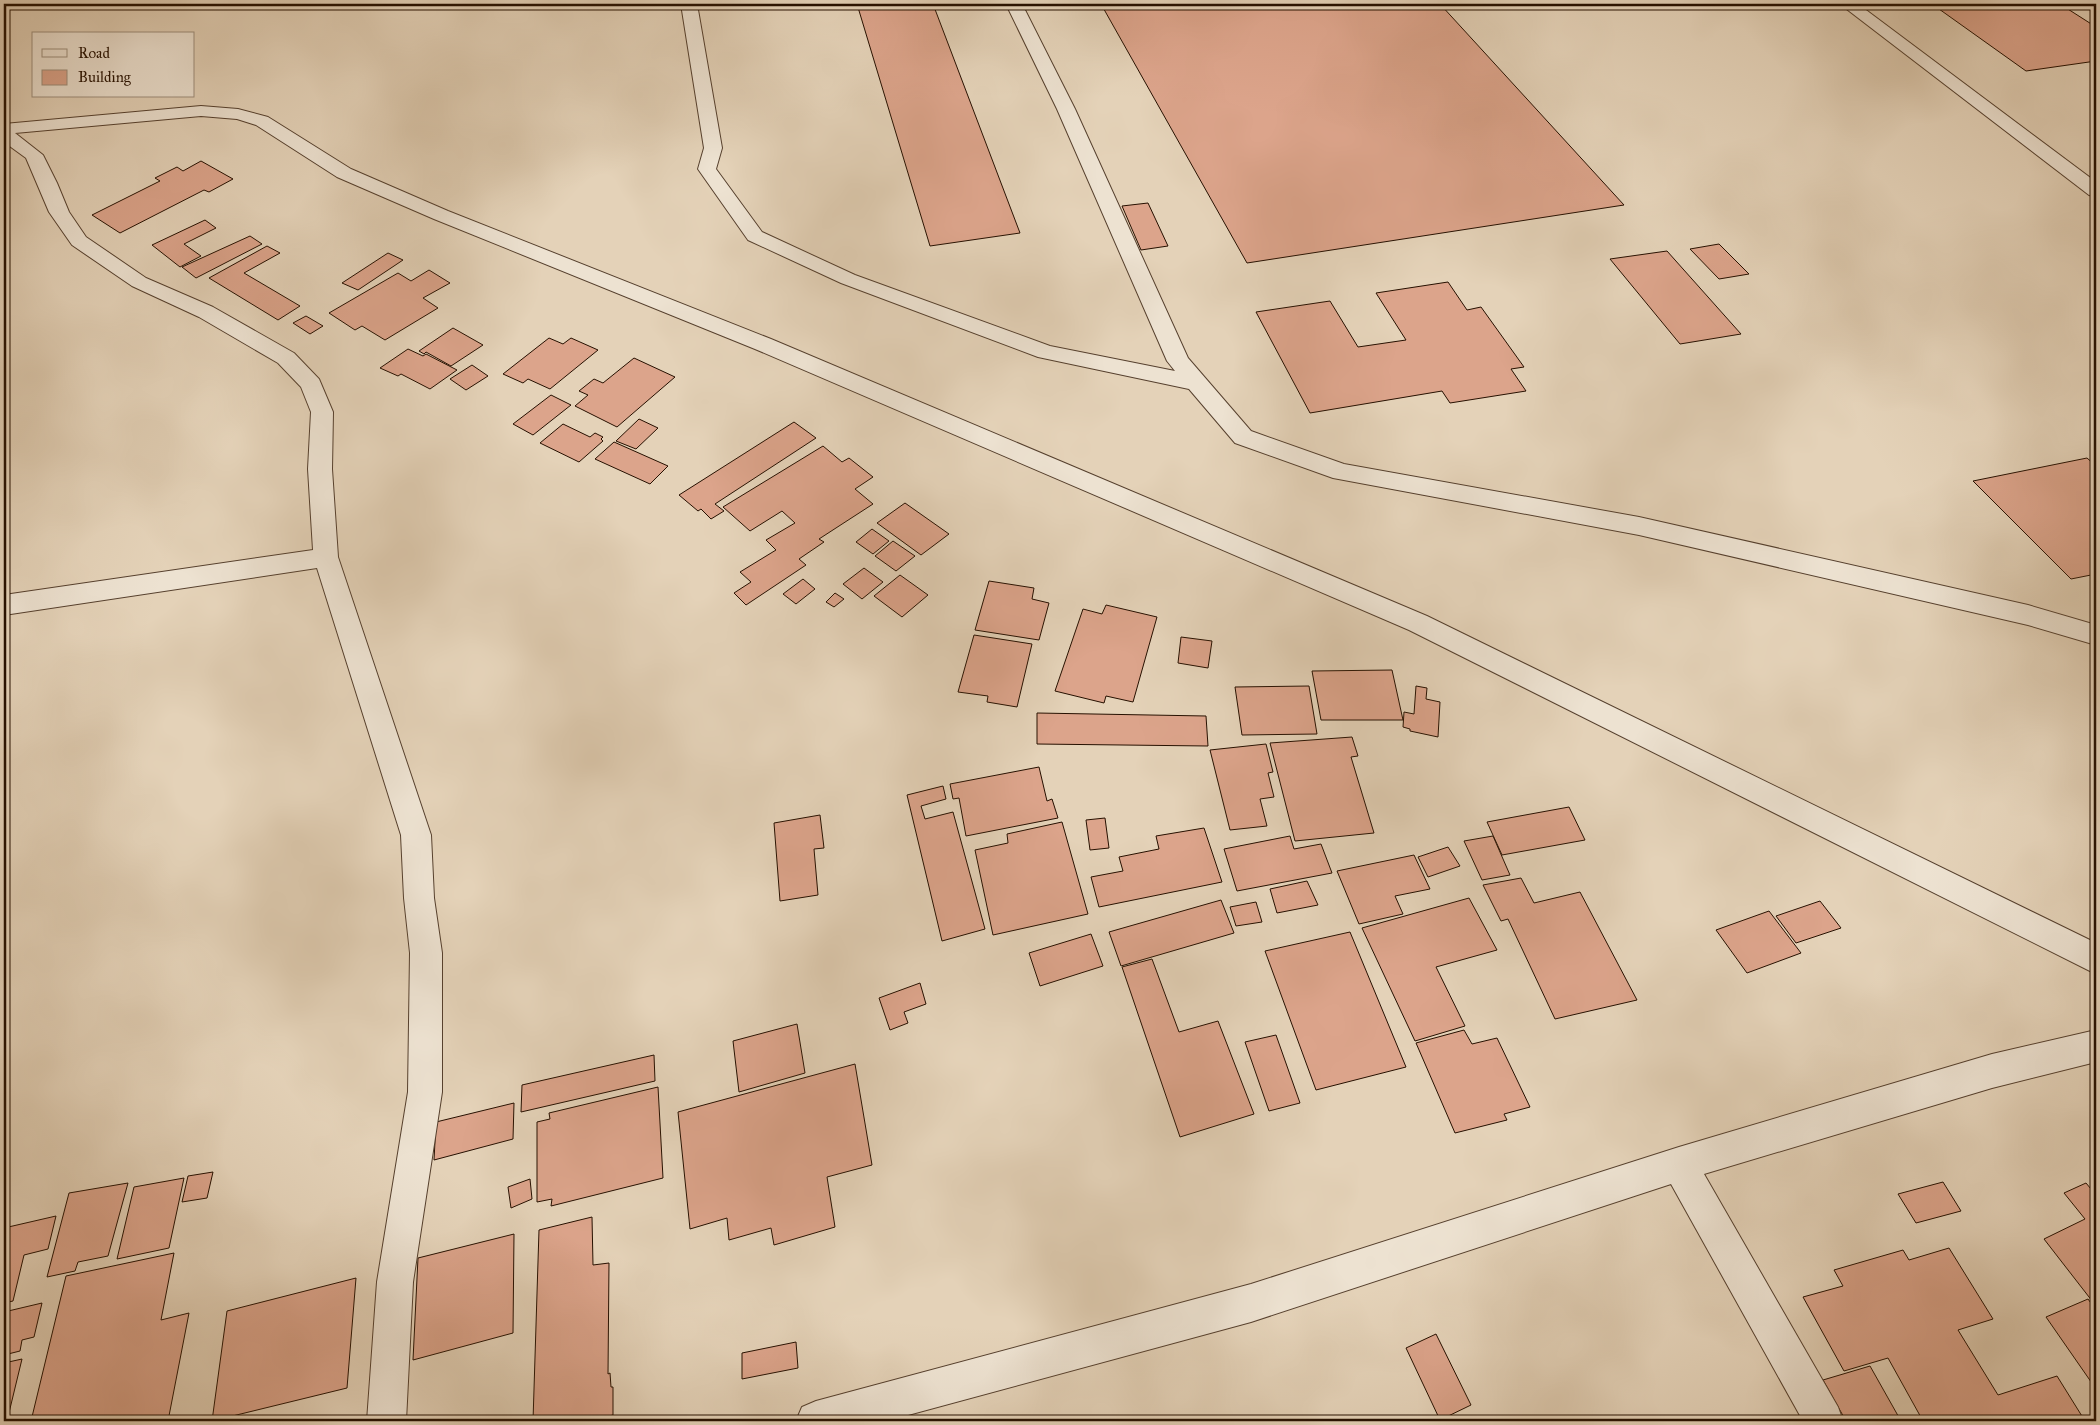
<svg xmlns="http://www.w3.org/2000/svg" width="2100" height="1425" font-family="'IM FELL Great Primer',serif">
	<style>
		.building { fill: #dca48b; stroke: #261000 }
		.lines { fill: none; stroke-linecap: round; stroke-linejoin: round }
		.minor-casing { stroke: #56402e; stroke-width: 2 }
		.minor { fill: #ede2d1; fill-rule: evenodd }
	</style>
	<rect width="100%" height="100%" fill="#e4d2b8"/>
	<filter id="stains"><feTurbulence type="fractalNoise" baseFrequency=".004" numOctaves="4"/><feColorMatrix values="0 0 0 0 .2 0 0 0 0 .09 0 0 0 0 .02 0 0 0 .5 -.17"/></filter>
	<radialGradient id="worn" r=".72"><stop offset=".6" stop-color="#630" stop-opacity="0"/><stop offset="1" stop-color="#630" stop-opacity=".3"/></radialGradient>
	<g class="building">
		<polygon points="284,4 317,4 283,7"/>
		<polygon points="857,4 933,4 1020,233 930,246"/>
		<polygon points="1101,4 1440,4 1624,205 1247,263"/>
		<polygon points="1932,4 2060,4 2096,27 2096,61 2026,71"/>
		<polygon points="201,161 233,179 209,192 204,190 120,233 92,215 160,181 155,178 177,167 183,171"/>
		<polygon points="1148,203 1168,246 1141,250 1122,206"/>
		<polygon points="205,220 216,228 184,244 201,256 180,267 152,245"/>
		<polygon points="250,236 262,244 196,278 182,267"/>
		<polygon points="1719,244 1749,274 1719,279 1690,249"/>
		<polygon points="267,246 280,253 244,273 300,306 278,320 209,278"/>
		<polygon points="1667,251 1741,334 1680,344 1610,259"/>
		<polygon points="388,253 403,260 358,290 342,283"/>
		<polygon points="429,270 450,283 423,298 438,308 385,340 362,326 355,330 329,313 398,273 411,281"/>
		<polygon points="1448,282 1467,310 1481,307 1524,367 1511,369 1526,391 1450,403 1442,391 1310,413 1256,312 1330,301 1358,347 1406,340 1376,293"/>
		<polygon points="306,316 323,326 310,334 293,323"/>
		<polygon points="453,328 483,345 451,366 426,352 424,354 419,351"/>
		<polygon points="549,338 563,344 571,338 598,350 550,389 528,379 523,383 503,374"/>
		<polygon points="408,349 423,356 426,354 457,370 430,389 401,374 398,376 380,368"/>
		<polygon points="634,358 675,377 617,427 575,406 588,395 579,391 594,379 603,383"/>
		<polygon points="472,365 488,376 466,390 450,379"/>
		<polygon points="551,395 571,405 533,435 513,424"/>
		<polygon points="639,419 658,428 636,449 616,441"/>
		<polygon points="794,422 816,438 715,504 724,511 711,519 701,509 698,511 679,495"/>
		<polygon points="563,424 590,437 595,433 603,437 601,439 603,441 579,462 540,443"/>
		<polygon points="614,442 668,466 650,484 595,459"/>
		<polygon points="823,446 842,462 849,458 873,477 855,489 873,504 819,539 824,542 799,559 806,565 746,605 734,593 751,582 740,572 776,550 766,540 795,523 782,511 750,531 723,507"/>
		<polygon points="2087,458 2096,466 2096,574 2071,579 1973,481"/>
		<polygon points="905,503 949,534 921,555 877,523"/>
		<polygon points="872,529 889,541 873,554 856,542"/>
		<polygon points="893,541 915,556 896,571 875,556"/>
		<polygon points="864,568 883,582 862,599 843,584"/>
		<polygon points="900,575 928,595 902,617 874,596"/>
		<polygon points="803,579 815,589 796,604 783,594"/>
		<polygon points="989,581 1034,588 1032,599 1049,603 1039,640 975,630"/>
		<polygon points="835,593 844,599 834,607 826,602"/>
		<polygon points="1106,605 1157,617 1133,702 1106,696 1104,703 1055,691 1083,609 1102,614"/>
		<polygon points="974,635 1032,644 1017,707 987,702 988,696 958,692"/>
		<polygon points="1181,637 1212,641 1208,668 1178,663"/>
		<polygon points="1392,670 1403,720 1321,720 1312,671"/>
		<polygon points="1309,686 1317,734 1242,735 1235,687"/>
		<polygon points="1416,686 1427,688 1426,699 1440,702 1438,737 1410,731 1410,729 1403,727 1404,712 1414,714"/>
		<polygon points="1037,713 1206,716 1208,746 1037,744"/>
		<polygon points="1352,737 1358,756 1351,757 1374,833 1295,841 1270,743"/>
		<polygon points="1266,744 1273,772 1268,773 1274,797 1260,799 1267,826 1230,830 1210,750"/>
		<polygon points="1039,767 1047,801 1052,799 1058,818 966,836 959,798 953,799 950,784"/>
		<polygon points="943,786 946,799 921,806 925,819 953,812 985,929 942,941 907,795"/>
		<polygon points="1569,807 1585,840 1502,855 1487,822"/>
		<polygon points="820,815 824,848 814,849 818,895 780,901 774,823"/>
		<polygon points="1105,818 1109,848 1090,850 1086,820"/>
		<polygon points="1062,822 1088,914 993,935 975,850 1008,843 1007,834"/>
		<polygon points="1204,828 1222,882 1099,907 1091,877 1123,871 1119,857 1159,849 1156,836"/>
		<polygon points="1290,836 1294,849 1321,844 1332,873 1237,891 1224,849"/>
		<polygon points="1493,836 1510,875 1482,880 1464,841"/>
		<polygon points="1448,847 1460,866 1428,877 1418,857"/>
		<polygon points="1414,855 1430,889 1395,896 1403,914 1359,924 1337,871"/>
		<polygon points="1521,878 1534,903 1580,892 1637,1000 1555,1019 1508,919 1501,921 1483,885"/>
		<polygon points="1307,881 1318,905 1277,913 1270,889"/>
		<polygon points="1469,898 1497,950 1436,967 1465,1026 1415,1041 1362,928"/>
		<polygon points="1221,900 1234,933 1121,966 1109,932"/>
		<polygon points="1820,901 1841,928 1796,943 1776,916"/>
		<polygon points="1256,902 1262,922 1236,926 1230,907"/>
		<polygon points="1769,911 1801,953 1747,973 1716,930"/>
		<polygon points="1350,932 1406,1067 1316,1090 1265,951"/>
		<polygon points="1091,934 1103,966 1040,986 1029,953"/>
		<polygon points="1152,959 1179,1032 1218,1021 1254,1114 1180,1137 1122,967"/>
		<polygon points="920,983 926,1004 904,1012 908,1023 890,1030 879,998"/>
		<polygon points="797,1024 805,1073 739,1092 733,1041"/>
		<polygon points="1464,1030 1472,1044 1497,1038 1530,1107 1504,1114 1507,1120 1455,1133 1416,1043"/>
		<polygon points="1276,1035 1300,1103 1269,1111 1245,1042"/>
		<polygon points="654,1055 655,1081 521,1112 522,1085"/>
		<polygon points="855,1064 872,1165 827,1177 835,1227 774,1245 771,1228 729,1240 727,1218 690,1229 678,1112"/>
		<polygon points="658,1087 663,1178 551,1206 552,1199 537,1202 537,1122 550,1119 549,1113"/>
		<polygon points="514,1103 513,1139 434,1160 436,1122"/>
		<polygon points="213,1172 207,1198 182,1202 188,1176"/>
		<polygon points="184,1178 169,1248 117,1259 134,1187"/>
		<polygon points="530,1179 532,1199 511,1208 508,1187"/>
		<polygon points="1943,1182 1961,1211 1916,1223 1898,1194"/>
		<polygon points="128,1183 108,1256 78,1262 75,1271 47,1277 69,1193"/>
		<polygon points="2086,1183 2096,1195 2096,1306 2044,1239 2085,1219 2064,1193"/>
		<polygon points="56,1216 48,1249 24,1255 13,1301 4,1303 4,1228"/>
		<polygon points="592,1217 593,1265 609,1263 608,1374 610,1373 611,1387 613,1387 613,1415 588,1421 546,1421 546,1419 533,1421 539,1230"/>
		<polygon points="514,1234 513,1333 413,1360 418,1258"/>
		<polygon points="1949,1248 1993,1319 1958,1330 1998,1395 2057,1376 2085,1421 1923,1421 1888,1358 1844,1371 1803,1297 1843,1286 1834,1270 1903,1250 1909,1260"/>
		<polygon points="174,1253 161,1320 189,1313 168,1421 31,1421 66,1276"/>
		<polygon points="356,1278 347,1388 212,1421 227,1311"/>
		<polygon points="2088,1299 2096,1310 2096,1389 2046,1317"/>
		<polygon points="42,1303 34,1337 22,1340 20,1351 4,1355 4,1312"/>
		<polygon points="1436,1334 1471,1405 1440,1420 1406,1348"/>
		<polygon points="796,1342 798,1368 742,1379 742,1353"/>
		<polygon points="22,1359 7,1421 4,1421 4,1363"/>
		<polygon points="1870,1366 1901,1421 1846,1421 1823,1380"/>
	</g>
	<g class="lines">
		<g class="minor-casing">
			<g id="minor">
				<polygon points="681,4 697,4 722,148 716,169 762,232 855,275 1050,346 1175,371 1167,361 1057,109 1006,4 1022,4 1075,109 1188,358 1251,431 1344,464 1639,517 2028,605 2096,625 2096,645 2028,625 1639,535 1333,478 1235,443 1189,389 1038,357 841,283 748,240 698,169 704,148"/>
				<polygon points="1840,4 1858,4 2096,182 2096,197 2089,195"/>
				<polygon points="201,106 238,109 268,117 351,169 448,211 771,339 1427,616 2096,943 2096,974 1409,630 755,349 434,219 337,177 256,125 237,119 201,116 15,133 43,155 57,183 69,212 86,237 146,278 213,307 294,353 319,379 333,412 332,469 338,557 431,835 434,898 442,953 442,1092 413,1282 406,1421 367,1421 377,1282 408,1092 410,953 404,898 401,835 317,568 4,615 4,595 313,550 308,469 311,412 301,387 278,363 199,317 132,286 72,245 49,212 26,158 4,142 4,124"/>
				<polygon points="2096,1030 2096,1062 1992,1088 1704,1174 1838,1407 1843,1421 1803,1421 1671,1184 1251,1322 886,1421 796,1421 802,1407 816,1401 1251,1284 1679,1147 1992,1054"/>
			</g>
		</g>
		<use href="#minor" class="minor"/>
	</g>
	<rect width="2100" height="1425" fill="none" stroke="#e4d2b8" stroke-width="20"/>
	<rect x="5" y="5" width="2090" height="1415" fill="none" stroke="#261000" stroke-width="2.5"/>
	<rect x="10" y="10" width="2080" height="1405" fill="none" stroke="#261000"/>
	<rect x="32" y="32" width="162" height="65" fill="#ede2d1" stroke="#9d8e7d"/>
	<rect x="42" y="49" width="25" height="8" fill="#ede2d1" stroke="#9d8e7d"/>
	<text x="78" y="58" font-size="15" fill="#261000">Road</text>
	<rect x="42" y="70" width="25" height="15" fill="#dca48b" stroke="#9d8e7d"/>
	<text x="78" y="82" font-size="15" fill="#261000">Building</text>
	<rect width="100%" height="100%" filter="url(#stains)"/>
	<rect width="100%" height="100%" fill="url(#worn)"/>
</svg>
